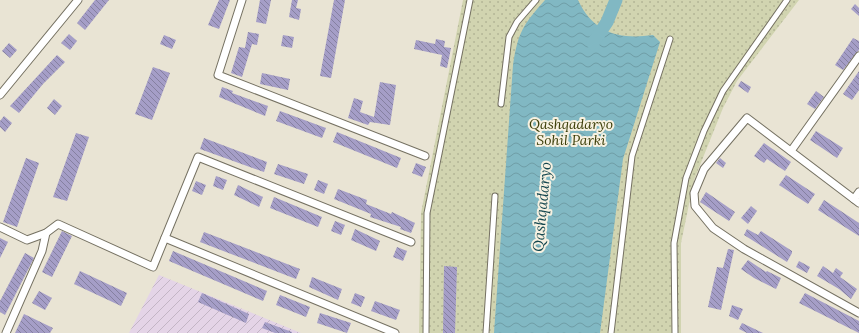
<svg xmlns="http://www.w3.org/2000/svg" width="859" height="333" font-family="Lora,serif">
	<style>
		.industrial { fill: url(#industrial-furrows) }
		.park { fill: url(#park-dots) }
		.water { fill: url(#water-waves) }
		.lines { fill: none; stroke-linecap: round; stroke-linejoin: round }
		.river { stroke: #81b8c3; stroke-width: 13 }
		.building { fill: url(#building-back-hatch) }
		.pedestrian-casing { stroke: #757162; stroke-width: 7 }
		.minor-casing { stroke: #757162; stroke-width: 9 }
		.pedestrian { stroke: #fff; stroke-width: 5 }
		.minor { stroke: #fff; stroke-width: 7 }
		.labels { text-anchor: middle; stroke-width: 4; stroke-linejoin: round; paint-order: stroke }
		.park-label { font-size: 14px; font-style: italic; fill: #3c3e08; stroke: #f7f1e1 }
		.water-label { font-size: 15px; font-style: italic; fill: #13464e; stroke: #f7f1e1 }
	</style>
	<defs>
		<pattern id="industrial-furrows" width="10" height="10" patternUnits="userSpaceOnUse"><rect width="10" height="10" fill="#e4d4e7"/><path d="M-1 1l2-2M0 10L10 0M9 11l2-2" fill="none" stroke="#c3b5c5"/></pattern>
		<pattern id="park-dots" width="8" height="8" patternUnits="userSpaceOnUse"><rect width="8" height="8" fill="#d1d4b0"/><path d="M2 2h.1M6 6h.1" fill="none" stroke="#b3b596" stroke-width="1.8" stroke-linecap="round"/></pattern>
		<pattern id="water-waves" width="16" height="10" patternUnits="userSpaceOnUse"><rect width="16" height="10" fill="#81b8c3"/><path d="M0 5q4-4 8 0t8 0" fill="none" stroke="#6f9da6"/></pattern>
		<pattern id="building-back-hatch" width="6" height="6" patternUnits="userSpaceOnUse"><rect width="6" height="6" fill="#a59ec7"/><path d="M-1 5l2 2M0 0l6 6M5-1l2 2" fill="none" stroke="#8580a0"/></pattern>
	</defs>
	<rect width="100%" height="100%" fill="#e9e4d4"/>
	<polygon class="industrial" points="159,275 301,333 129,333"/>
	<polygon class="park" points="463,0 799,0 737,81 723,108 694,180 681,243 681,333 419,333 421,213"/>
	<path class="water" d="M545 0H578C593 33 620 40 653 35L660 42 623 159 600 333H494L513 65C518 32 523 25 545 0Z"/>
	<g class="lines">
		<polyline class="river" points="593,43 607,22 616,0"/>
	</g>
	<g class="building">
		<polygon points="95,0 109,0 85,30 77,23"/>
		<polygon points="219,0 230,0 219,29 208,25"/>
		<polygon points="260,0 271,0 266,24 256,22"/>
		<polygon points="292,0 298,0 296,8 301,9 299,20 289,17"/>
		<polygon points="334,0 345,0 331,78 320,76"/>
		<polygon points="855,4 859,8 859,16 851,9"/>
		<polygon points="248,32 259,34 257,45 252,44 242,77 231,73 239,47 245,48"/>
		<polygon points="69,34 77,41 70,50 61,43"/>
		<polygon points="164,35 176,40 172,49 160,44"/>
		<polygon points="283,35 294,37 292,48 281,46"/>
		<polygon points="853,38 859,41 859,50 843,70 835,65"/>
		<polygon points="436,39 445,41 444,47 451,48 447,68 440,66 442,55 414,49 416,40 435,44"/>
		<polygon points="9,43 17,50 10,58 2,51"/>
		<polygon points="57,55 65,62 43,84 19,113 10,106"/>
		<polygon points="153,67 170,73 152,120 135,114"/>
		<polygon points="859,71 859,90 852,100 843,94"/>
		<polygon points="262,73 290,79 288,90 260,84"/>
		<polygon points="741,81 751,87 748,93 738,86"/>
		<polygon points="380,82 396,85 390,125 370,122 368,125 348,118 354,98 363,101 360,112 374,117"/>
		<polygon points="222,87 233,91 232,93 268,106 265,116 219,97"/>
		<polygon points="816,91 824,97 815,109 807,104"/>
		<polygon points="54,99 62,106 55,115 47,108"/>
		<polygon points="280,111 326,128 322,138 276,121"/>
		<polygon points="4,116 12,123 5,132 0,127 0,121"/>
		<polygon points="816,131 843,148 837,158 810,140"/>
		<polygon points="337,132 401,158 397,168 333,142"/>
		<polygon points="76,133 89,137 67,201 53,197"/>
		<polygon points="204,138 267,162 264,172 200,149"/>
		<polygon points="764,143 791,162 785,171 767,159 764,163 754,156"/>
		<polygon points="26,158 39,163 17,227 3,222"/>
		<polygon points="720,158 726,163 723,168 716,163"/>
		<polygon points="416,163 426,167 422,177 412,173"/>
		<polygon points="278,164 308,174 304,184 274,174"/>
		<polygon points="786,175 815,194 808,204 779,185"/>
		<polygon points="216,176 227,180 223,190 213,186"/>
		<polygon points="318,180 328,184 324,194 314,190"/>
		<polygon points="196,181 206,185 202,195 192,191"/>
		<polygon points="238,185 263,197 259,207 234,195"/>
		<polygon points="338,189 367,200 366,204 391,214 392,212 415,223 411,233 400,229 401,227 370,217 371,214 334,199"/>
		<polygon points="706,192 735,212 729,221 700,202"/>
		<polygon points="274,197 322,217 318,227 270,208"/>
		<polygon points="824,200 859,223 859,236 818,210"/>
		<polygon points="751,206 757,211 748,224 741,218"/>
		<polygon points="335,221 345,225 341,235 331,231"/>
		<polygon points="355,229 380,241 376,251 351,240"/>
		<polygon points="747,229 758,235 761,231 792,251 792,253 787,262 744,235"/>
		<polygon points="62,231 72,236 52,277 42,272"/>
		<polygon points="204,232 300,269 296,279 200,242"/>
		<polygon points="0,238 8,242 0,258"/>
		<polygon points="397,247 407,251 403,261 393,257"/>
		<polygon points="728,249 734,250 721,310 708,307 717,267 723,268"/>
		<polygon points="173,251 267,291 263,301 169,261"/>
		<polygon points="25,253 34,258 5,315 0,312 0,301"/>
		<polygon points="748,260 766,272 767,271 781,278 776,289 754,278 741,269"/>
		<polygon points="799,261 810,267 807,273 796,267"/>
		<polygon points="444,266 457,267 455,333 443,333"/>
		<polygon points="823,266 833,273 836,268 843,273 840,277 857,289 851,299 839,289 817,276"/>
		<polygon points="80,271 127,293 121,306 74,284"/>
		<polygon points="312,277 342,289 338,300 309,287"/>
		<polygon points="39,291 52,298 45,310 32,303"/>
		<polygon points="202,293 249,314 246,323 198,302"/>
		<polygon points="355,293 365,297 361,307 351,303"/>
		<polygon points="805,293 859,321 859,333 799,303"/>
		<polygon points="280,295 310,307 306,317 276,305"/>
		<polygon points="375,301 400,310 396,320 371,311"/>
		<polygon points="732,305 743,309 738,320 729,316"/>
		<polygon points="320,313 351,323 347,333 317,323"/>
		<polygon points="24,314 53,328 50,333 15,333"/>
		<polygon points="265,322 292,332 292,333 275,333 262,328"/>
		<polygon points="742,323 763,333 747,333 739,329"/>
	</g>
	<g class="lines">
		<g class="pedestrian-casing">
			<g id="pedestrian">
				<polyline points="501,104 509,37 517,22 536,0"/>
				<polyline points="426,333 427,213 470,0"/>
				<polyline points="486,333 495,196"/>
				<polyline points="611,333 632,156 670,39"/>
				<polyline points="675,333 674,243 686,178 704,131 723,91 787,0"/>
			</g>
		</g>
		<g class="minor-casing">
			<g id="minor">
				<polyline points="242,0 218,75 425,156"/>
				<polyline points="0,95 78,0"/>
				<polyline points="791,151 859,56"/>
				<polyline points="854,199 859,192"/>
				<polyline points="859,203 747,118 704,169 694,193 695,206 713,228 744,249 859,313"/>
				<polyline points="0,227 27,240 46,233 58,224 153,267 198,157 411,242"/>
				<polyline points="165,238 395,333"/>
				<polyline points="6,333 42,251 46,233"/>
			</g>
		</g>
		<use href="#pedestrian" class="pedestrian"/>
		<use href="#minor" class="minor"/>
	</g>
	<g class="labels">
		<g class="park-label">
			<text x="571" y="129">Qashqadaryo<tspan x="571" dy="16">Sohil Parki</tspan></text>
		</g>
		<g class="water-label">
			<text transform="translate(542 207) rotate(-85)" y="5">Qashqadaryo</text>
		</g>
	</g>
</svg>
